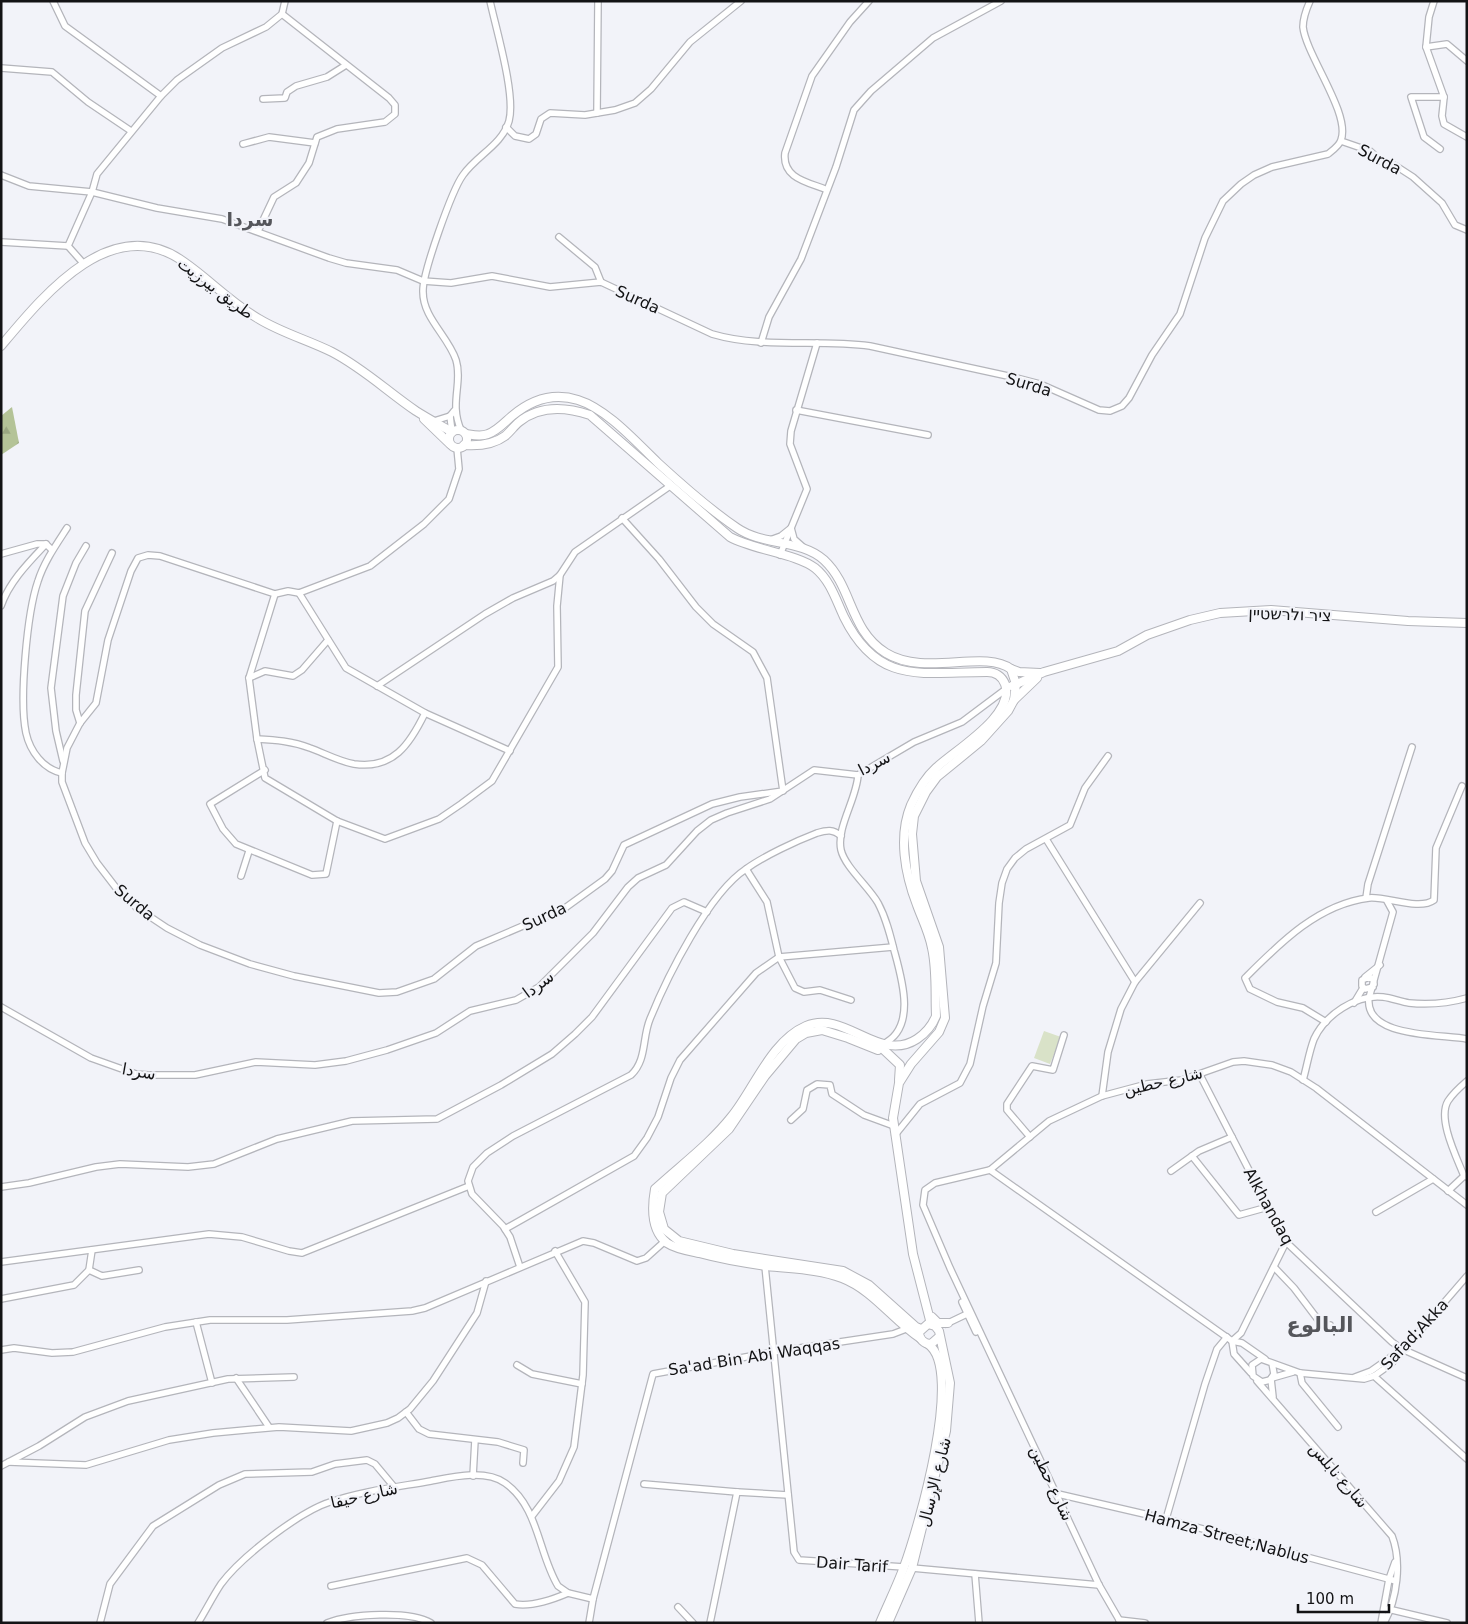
<svg xmlns="http://www.w3.org/2000/svg" width="1468" height="1624" font-family="'DejaVu Sans','Noto Sans Arabic',Heebo,sans-serif">
	<style>
		.forest { fill: url(#forest-firs) }
		.pitch { fill: #d9e2c8 }
		.lines { fill: none; stroke-linecap: round; stroke-linejoin: round }
		.minor-casing { stroke: #b4b5bb; stroke-width: 8 }
		.major-casing { stroke: #b4b5bb; stroke-width: 10 }
		.minor { stroke: #fff; stroke-width: 5.5 }
		.major { stroke: #fff; stroke-width: 8 }
		.labels { text-anchor: middle; stroke-width: 4.5; stroke-linejoin: round; paint-order: stroke }
		.street-label { font-size: 16px; fill: #131315; stroke: #f2f3f9 }
		.quarter-label { font-size: 19px; font-weight: bold; fill: #55565b; stroke: #f2f3f9 }
		.district-label { font-size: 21px; font-weight: bold; fill: #55565b; stroke: #f2f3f9 }
	</style>
	<defs>
		<pattern id="forest-firs" width="22" height="20" patternUnits="userSpaceOnUse" patternTransform="scale(1.25)"><rect width="22" height="20" fill="#b4c397"/><path d="M5 1l3.5 6h-7zM16 11l3.5 6h-7z" fill="#9aa781"/></pattern>
	</defs>
	<rect width="100%" height="100%" fill="#f2f3f9"/>
	<polygon class="forest" points="12,407 19,443 1,455 1,416"/>
	<polygon class="pitch" points="1044,1031 1061,1037 1050,1064 1034,1058"/>
	<g class="lines">
		<g class="minor-casing">
			<g id="minor">
				<polyline points="53,1 65,26 161,96"/>
				<polyline points="1434,1 1429,17 1426,47 1444,97 1442,116 1444,124 1467,137"/>
				<polyline points="1426,47 1447,44 1467,61"/>
				<polyline points="1,68 52,72 88,102 131,131"/>
				<polyline points="263,99 285,98 287,92 296,86 327,77 346,65"/>
				<polyline points="597,113 598,1"/>
				<polyline points="506,127 515,136 529,139 536,134 541,119 550,113 585,115 615,110 635,103 651,89 690,42 741,1"/>
				<polyline points="1341,141 1370,151 1381,161 1396,166 1413,177 1442,203 1455,225 1467,230"/>
				<polyline points="243,144 269,137 315,143"/>
				<polyline points="1440,149 1424,137 1411,97 1444,97"/>
				<path d="M1 175 29 186 92 192 157 208 222 219 329 258 346 263 397 270 423 281 451 283 492 276 550 287 601 282 712 334C763 349 818 339 870 346L1017 378 1040 384 1099 410 1110 411 1122 406 1129 398 1152 355 1180 314 1205 238 1223 201 1241 184 1254 175 1272 167 1328 154C1333 150 1339 146 1341 140 1351 114 1306 55 1303 27 1303 18 1306 10 1310 1"/>
				<path d="M825 189C807 182 782 178 785 153L812 76 850 22 869 1"/>
				<polyline points="258,231 274,197 296,183 309,163 317,137 337,129 385,122 395,114 395,105 389,98 282,14"/>
				<polyline points="559,237 595,267 601,282"/>
				<polyline points="1,242 68,246"/>
				<polyline points="83,263 68,246 92,192 97,174 161,96 177,80 222,48 266,27 282,14 285,1"/>
				<polyline points="761,343 769,317 801,259 836,167 854,110 871,91 933,38 1001,1"/>
				<polyline points="796,410 928,435"/>
				<polyline points="434,421 450,416"/>
				<path d="M461 430C449 403 463 383 456 360 448 336 423 318 423 292 422 274 452 190 463 175 477 155 502 145 509 121 516 95 496 29 490 1"/>
				<polyline points="452,432 450,416 454,411"/>
				<polyline points="457,448 459,469 449,499 424,524 370,566 299,593 288,591 275,594 160,556 148,555 138,558 131,571 108,640 96,703 80,723 67,748 62,773 62,782 85,843 97,863 120,893 137,908 167,928 200,945 250,964 294,976 379,993 397,992 434,979 476,946 565,908 605,879 612,871 624,845 712,804 740,797 783,791 767,678 753,652 713,624 696,607 659,559 622,518"/>
				<polyline points="770,540 781,536 791,528 794,539 803,547"/>
				<polyline points="1,554 37,544 46,544"/>
				<polyline points="780,555 807,489 790,444 791,431 817,343"/>
				<polyline points="299,593 346,668 425,713 510,751"/>
				<polyline points="275,594 249,678 257,739 265,778 337,821 385,839 439,819 461,804 492,781 558,667 557,606 560,575 575,552 670,486"/>
				<path d="M1 606C9 582 29 562 46 544L52 550"/>
				<polyline points="249,678 265,671 293,676 302,670 328,640"/>
				<polyline points="377,686 485,614 513,598 553,581 560,575"/>
				<polyline points="80,723 76,710 76,695 85,611 112,553"/>
				<path d="M257 739C275 740 292 741 310 748 324 753 338 761 354 764 393 770 410 744 425 713"/>
				<polyline points="63,761 56,731 51,688 63,596 76,563 86,546"/>
				<polyline points="265,770 210,804 223,829 236,844 312,875 326,874 337,821"/>
				<path d="M62 773C43 769 30 751 26 733 19 700 27 613 38 581 44 562 56 545 67 528"/>
				<path d="M858 775C857 798 836 828 841 850 845 867 869 887 878 903 886 918 890 934 894 950 902 979 917 1028 883 1044"/>
				<polyline points="1046,839 1135,982"/>
				<polyline points="746,869 767,902 779,957 795,988 804,992 820,990 851,1000"/>
				<polyline points="241,876 249,851"/>
				<polyline points="1366,898 1368,884 1412,747"/>
				<path d="M1387 901 1393 912 1369 998C1364 1038 1440 1034 1467 1039"/>
				<polyline points="1365,977 1380,965"/>
				<polyline points="1373,987 1365,989 1362,986 1362,980 1369,977 1373,979 1374,984"/>
				<polyline points="1354,1003 1363,988"/>
				<polyline points="1,1007 91,1058 136,1074 148,1075 195,1075 256,1062 315,1065 346,1061 387,1050 436,1033 470,1011 516,1000 539,987 593,933 628,887 638,878 666,865 697,831 711,820 727,813 770,799 814,770 858,775 914,742 962,722 1006,689"/>
				<path d="M1326 1022 1303 1008 1277 1002 1250 989 1245 978C1279 944 1318 904 1369 898 1386 896 1419 911 1434 900L1436 848 1462 786"/>
				<polyline points="1200,1075 1286,1242 1392,1342 1402,1349 1467,1378"/>
				<path d="M1303 1080C1307 1066 1309 1052 1314 1039 1325 1015 1356 994 1383 997 1392 998 1401 1002 1409 1003 1428 1005 1449 1003 1467 998"/>
				<polyline points="1102,1096 1108,1052 1121,1009 1135,982 1200,903"/>
				<polyline points="791,1120 803,1109 807,1090 817,1084 830,1085 832,1094 864,1115 894,1126"/>
				<polyline points="895,1135 920,1104 960,1083 970,1064 983,1006 996,963 999,903 1002,883 1007,869 1015,858 1026,849 1070,825 1085,788 1108,756"/>
				<polyline points="1030,1137 1007,1110 1007,1104 1032,1066 1053,1070 1064,1035"/>
				<polyline points="1192,1156 1239,1215 1268,1207"/>
				<polyline points="990,1170 1232,1341 1242,1343 1265,1359"/>
				<polyline points="1171,1171 1199,1151 1232,1137"/>
				<path d="M1464 1176C1457 1158 1437 1119 1448 1101 1453 1093 1460 1087 1467 1081"/>
				<polyline points="1,1187 29,1183 96,1167 120,1164 188,1167 214,1164 277,1139 352,1121 437,1119 501,1085 552,1054 575,1034 592,1017 672,908 684,902 707,912"/>
				<polyline points="1448,1191 1464,1176 1467,1177"/>
				<polyline points="1376,1212 1433,1179"/>
				<polyline points="505,1229 634,1156 647,1138 658,1117 671,1078 680,1060 756,973 779,957 893,947"/>
				<polyline points="1,1262 209,1234 242,1237 289,1251 302,1253 469,1186"/>
				<polyline points="765,1266 794,1552 799,1560 904,1567"/>
				<path d="M520 1267 510 1237 503 1226 472 1194 468 1181 473 1167 487 1153 513 1136 631 1075C647 1060 642 1038 650 1019 667 977 709 893 746 869 764 856 796 841 817 833 827 830 833 829 841 836"/>
				<polyline points="1274,1267 1294,1288 1322,1325 1330,1325"/>
				<polyline points="89,1270 102,1276 139,1270"/>
				<polyline points="1,1299 74,1285 89,1270 92,1250"/>
				<polyline points="962,1302 976,1332"/>
				<polyline points="196,1322 212,1383"/>
				<polyline points="946,1324 969,1313"/>
				<polyline points="1232,1341 1241,1333 1286,1242"/>
				<polyline points="1232,1341 1234,1354 1251,1373"/>
				<polyline points="1,1350 14,1348 52,1353 73,1352 165,1327 210,1320 287,1320 412,1311 425,1308 583,1241 594,1243 637,1261 646,1258 665,1241"/>
				<polyline points="1272,1363 1274,1374 1270,1380 1262,1382 1253,1376 1252,1365 1261,1359 1300,1373 1364,1379 1374,1376 1391,1364 1467,1276"/>
				<polyline points="517,1365 532,1374 582,1384"/>
				<polyline points="1300,1373 1302,1383 1338,1427"/>
				<polyline points="1374,1376 1467,1459"/>
				<polyline points="1355,1377 1371,1371 1398,1352"/>
				<polyline points="236,1378 269,1427"/>
				<polyline points="1272,1378 1293,1372"/>
				<polyline points="1271,1379 1273,1397"/>
				<path d="M1257 1381 1392 1536C1402 1562 1397 1599 1384 1623"/>
				<polyline points="406,1412 419,1429 429,1434 498,1442 524,1450 523,1463"/>
				<polyline points="9,1462 86,1465 169,1440 213,1433 279,1427 351,1431 387,1423 398,1418 410,1409 433,1381 477,1313 486,1281"/>
				<polyline points="1,1466 39,1446 85,1417 128,1401 228,1379 294,1377"/>
				<polyline points="473,1476 475,1440"/>
				<polyline points="644,1484 737,1492"/>
				<polyline points="1058,1494 1166,1519 1396,1581"/>
				<polyline points="532,1516 559,1481 574,1447 583,1375 585,1302 555,1251"/>
				<polyline points="1166,1519 1205,1384 1217,1349 1227,1337"/>
				<polyline points="912,1568 1099,1585"/>
				<polyline points="975,1574 979,1623"/>
				<path d="M331 1586 467 1558 482 1565 515 1604C532 1607 554 1599 568 1593"/>
				<polyline points="678,1607 693,1623"/>
				<polyline points="1388,1609 1447,1623"/>
				<polyline points="1119,1620 1145,1623"/>
				<polyline points="100,1623 110,1584 153,1526 219,1485 245,1474 312,1472 335,1464 367,1460 375,1464 395,1488"/>
				<path d="M198 1623C206 1610 213 1596 221 1584 241 1557 299 1512 330 1502 362 1491 397 1487 431 1481 452 1477 485 1469 505 1483 539 1507 538 1553 558 1586L568 1593 593 1599"/>
				<path d="M327 1623C350 1614 410 1610 431 1623"/>
				<polyline points="589,1623 593,1599 653,1374 773,1352 893,1334 906,1329"/>
				<polyline points="710,1623 737,1492 788,1495"/>
				<polyline points="1121,1623 1099,1585 950,1268 923,1205 925,1190 935,1183 990,1170 1049,1121 1102,1096 1147,1084 1182,1080 1233,1062 1244,1061 1272,1065 1291,1072 1316,1088 1467,1205"/>
				<polyline points="1381,1623 1389,1579 1395,1562"/>
			</g>
		</g>
		<g class="major-casing">
			<g id="major">
				<path d="M1 346C43 296 112 210 184 262 210 280 231 303 259 319 282 333 308 340 332 352 363 368 388 392 416 411 427 418 440 425 452 432"/>
				<polyline points="424,419 450,444"/>
				<circle cx="458" cy="439" r="9"/>
				<path d="M466 434C473 435 481 437 488 434 497 431 505 422 512 416 531 400 553 392 578 400 607 409 636 442 658 463 682 485 709 509 737 528 763 546 801 539 824 560 853 587 849 630 886 653 925 677 984 649 1011 669L1016 684 1014 700 1008 711 981 741 937 777 926 792 914 816 912 834 916 881 939 947 945 1018 939 1032 911 1064 899 1083 893 1118 913 1254 931 1324"/>
				<path d="M464 445C478 446 493 445 505 436 510 432 514 426 519 422 540 405 566 407 590 415L730 537C754 550 797 554 815 568 830 580 836 600 844 617 878 686 922 672 987 672 995 672 1002 676 1005 684 1016 715 955 750 936 768 925 778 917 792 911 805 898 836 905 874 917 905 922 919 929 932 932 948 937 970 935 993 936 1016 932 1026 926 1033 917 1039 879 1064 845 1009 806 1026 771 1041 754 1089 732 1116 710 1144 681 1165 655 1189 652 1206 651 1231 667 1243 676 1249 689 1251 699 1253 721 1259 744 1263 767 1266 792 1269 818 1269 842 1278 873 1290 893 1320 920 1338"/>
				<polyline points="1011,669 1019,672 1040,673"/>
				<polyline points="1012,686 1044,672 1118,651 1147,635 1190,620 1220,613 1271,610 1408,621 1467,623"/>
				<polyline points="1014,700 1037,678"/>
				<polyline points="883,1044 878,1050 848,1038 822,1030 806,1033 796,1039 765,1076 729,1129 662,1193 659,1212 664,1229 679,1241 733,1254 843,1271 869,1285 916,1327 921,1329"/>
				<polyline points="883,1044 883,1049 900,1065 899,1080"/>
				<polyline points="932,1317 938,1323 948,1323"/>
				<path d="M880 1623C888 1604 897 1586 904 1567 918 1529 965 1369 928 1344"/>
				<path d="M888 1623 912 1568 946 1431 950 1383 939 1331 935 1326 928 1324 919 1332C919 1339 924 1344 931 1344L939 1337"/>
			</g>
		</g>
		<use href="#minor" class="minor"/>
		<use href="#major" class="major"/>
	</g>
	<g class="labels">
		<g class="street-label">
			<text transform="translate(1380 159) rotate(28)" y="6">Surda</text>
			<text transform="translate(216 288) rotate(37)" y="6">طريق بيرزيت</text>
			<text transform="translate(638 299) rotate(24)" y="6">Surda</text>
			<text transform="translate(1029 384) rotate(17)" y="6">Surda</text>
			<text transform="translate(1290 614) rotate(2)" y="6">ציר ולרשטיין</text>
			<text transform="translate(874 763) rotate(-27)" y="6">سردا</text>
			<text transform="translate(135 902) rotate(40)" y="6">Surda</text>
			<text transform="translate(544 916) rotate(-25)" y="6">Surda</text>
			<text transform="translate(538 984) rotate(-36)" y="6">سردا</text>
			<text transform="translate(139 1071) rotate(10)" y="6">سردا</text>
			<text transform="translate(1163 1081) rotate(-13)" y="6">شارع حطين</text>
			<text transform="translate(1269 1206) rotate(61)" y="6">Alkhandaq</text>
			<text transform="translate(1414 1334) rotate(-47)" y="6">Safad;Akka</text>
			<text transform="translate(754 1356) rotate(-9)" y="6">Sa'ad Bin Abi Waqqas</text>
			<text transform="translate(1339 1475) rotate(49)" y="6">شارع نابلس</text>
			<text transform="translate(934 1482) rotate(-76)" y="6">شارع الإرسال</text>
			<text transform="translate(1052 1483) rotate(65)" y="6">شارع حطين</text>
			<text transform="translate(364 1495) rotate(-13)" y="6">شارع حيفا</text>
			<text transform="translate(1227 1536) rotate(15)" y="6">Hamza Street;Nablus</text>
			<text transform="translate(852 1564) rotate(4)" y="6">Dair Tarif</text>
		</g>
		<g class="quarter-label">
			<text x="250" y="226">سردا</text>
		</g>
		<g class="district-label">
			<text x="1320" y="1332">البالوع</text>
		</g>
	</g>
	<rect width="1468" height="1624" fill="none" stroke="#131315" stroke-width="5"/>
	<path d="M1298 1604v8h91v-8" fill="none" stroke="#131315" stroke-width="2.5"/>
	<text x="1306" y="1604" font-size="15" fill="#131315" stroke="#f2f3f9" stroke-width="4" paint-order="stroke">100 m</text>
</svg>
